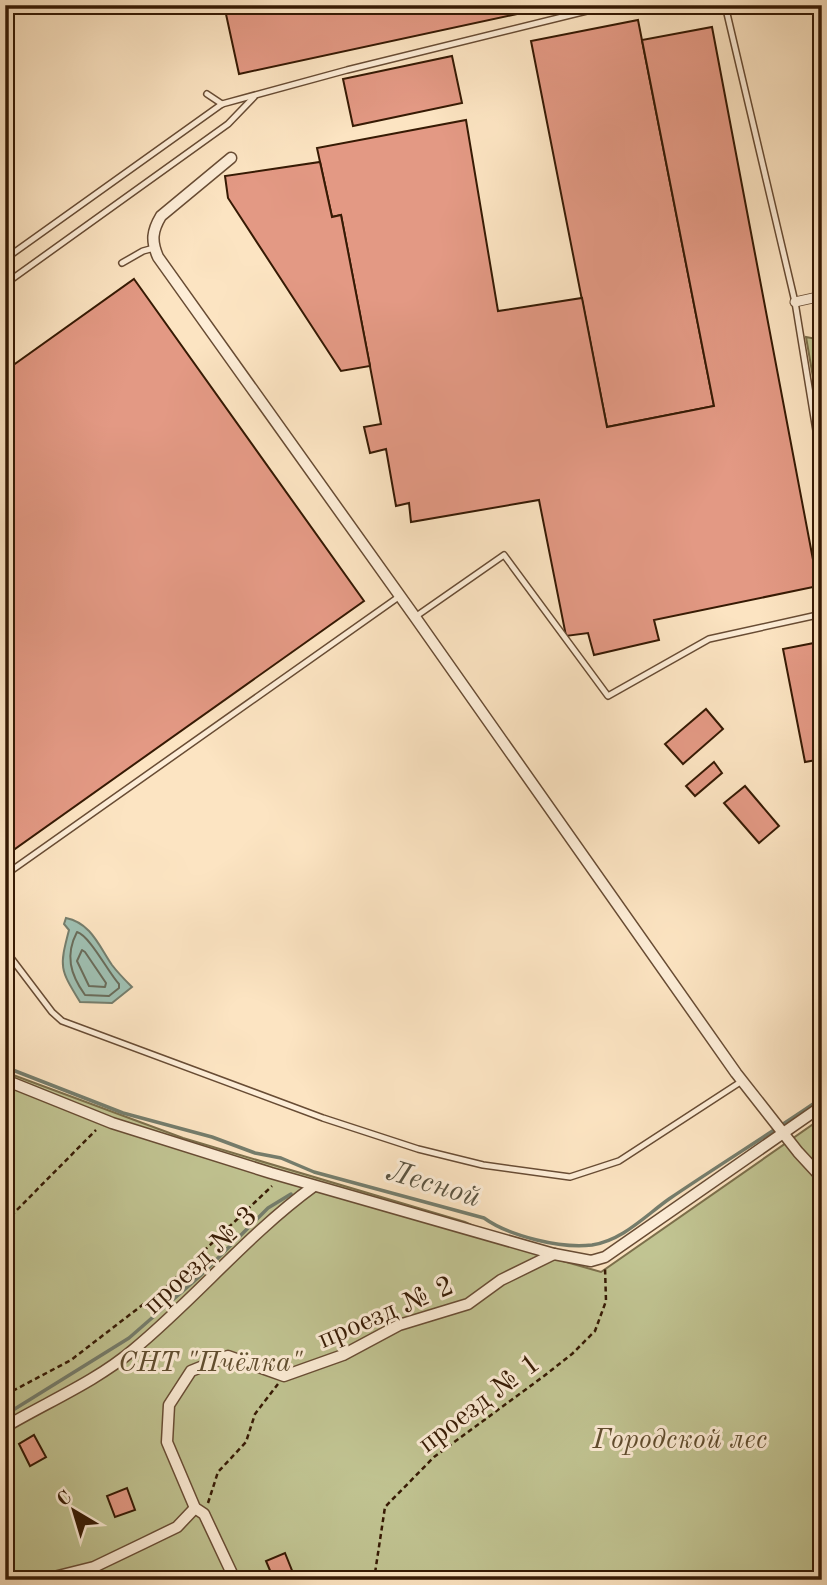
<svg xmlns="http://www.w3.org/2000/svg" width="827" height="1585" font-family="'Old Standard TT',serif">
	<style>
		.green { fill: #c1c492; stroke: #7c6f4b; stroke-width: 2 }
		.water { fill: #9fbfb1; stroke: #757d6c; stroke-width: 2 }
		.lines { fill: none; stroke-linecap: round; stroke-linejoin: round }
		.shore { stroke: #6a6c5a; stroke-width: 2 }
		.stream { stroke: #757d6c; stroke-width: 3.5 }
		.building { fill: #e39984; stroke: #361a04; stroke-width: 2 }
		.service-casing { stroke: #684c34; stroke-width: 8 }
		.pedestrian-casing { stroke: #684c34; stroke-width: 11 }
		.minor-casing { stroke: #684c34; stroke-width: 13 }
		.path { stroke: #361a04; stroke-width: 2.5; stroke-dasharray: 5 3.5; stroke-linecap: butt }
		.service { stroke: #fdedd7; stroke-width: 5 }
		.pedestrian { stroke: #fdedd7; stroke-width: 9 }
		.minor { stroke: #fdedd7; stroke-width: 10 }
		.labels { text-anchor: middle; stroke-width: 6; stroke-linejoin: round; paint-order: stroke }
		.street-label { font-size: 28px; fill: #361a04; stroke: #fdedd7 }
		.park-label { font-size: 28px; font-style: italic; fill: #604d2f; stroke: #fdedd7 }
		.water-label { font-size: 30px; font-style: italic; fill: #5b5441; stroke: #fdedd7 }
	</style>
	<rect width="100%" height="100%" fill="#fce4c2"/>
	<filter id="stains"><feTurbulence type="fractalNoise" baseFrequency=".00286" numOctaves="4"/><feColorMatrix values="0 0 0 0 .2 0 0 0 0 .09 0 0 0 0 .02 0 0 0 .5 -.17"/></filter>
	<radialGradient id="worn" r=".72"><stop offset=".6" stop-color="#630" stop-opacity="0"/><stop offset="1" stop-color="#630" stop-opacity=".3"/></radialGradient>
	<g class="green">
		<polygon points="806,337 822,340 822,429"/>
		<polygon points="5,1072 183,1138 465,1222 528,1251 601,1272 822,1118 822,1580 5,1580"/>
	</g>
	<path class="water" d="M66 918C91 923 99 946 112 965 118 973 125 980 132 987L112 1003 80 1002C60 969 59 968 69 930L64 924Z"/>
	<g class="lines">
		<g class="shore">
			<path d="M77 932C90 936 108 972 119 984V988L109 996 85 995C70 974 65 955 77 932Z"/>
			<polygon points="82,950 85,952 106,983 105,987 89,986 77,961"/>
		</g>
		<g class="stream">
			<path d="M5 1067 123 1113 212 1137 255 1153 281 1158 314 1172 484 1218C509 1236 561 1249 592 1245 623 1240 645 1216 669 1199 719 1165 771 1133 822 1098"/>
			<polyline points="5,1415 129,1338 200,1276 268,1208 291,1194"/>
		</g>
	</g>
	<g class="building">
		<polygon points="224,5 559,5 239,74"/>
		<polygon points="638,20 714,406 607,427 531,41"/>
		<polygon points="712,27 818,586 654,620 659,640 594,655 588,633 566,636 539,500 411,522 409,503 396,506 386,449 370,453 364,427 381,424 341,215 332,217 317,148 466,120 498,311 582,298 607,427 714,406 642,40"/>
		<polygon points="452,56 462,103 353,126 343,79"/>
		<polygon points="822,134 822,163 814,137"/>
		<polygon points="320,162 332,217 341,215 370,366 341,371 228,198 225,176"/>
		<polygon points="134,279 364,601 5,856 5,371"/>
		<polygon points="822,315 822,333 817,324"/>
		<polygon points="814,643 822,680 822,759 805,762 783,649"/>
		<polygon points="706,709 723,729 683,764 665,744"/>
		<polygon points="714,762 722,773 695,796 686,786"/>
		<polygon points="745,786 779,826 759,843 724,803"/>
		<polygon points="822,786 822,870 817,872 814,843 819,787"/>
		<polygon points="34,1435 46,1457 30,1466 19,1444"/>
		<polygon points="127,1488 135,1510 115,1517 107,1496"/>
		<polygon points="285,1553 295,1578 274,1580 266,1561"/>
	</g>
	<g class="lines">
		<g class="service-casing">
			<g id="service">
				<polyline points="725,5 795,302 822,467"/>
				<polyline points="207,94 222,104"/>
				<polyline points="5,259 222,104 347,70 611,5"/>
				<polyline points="122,263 143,251 154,248"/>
				<polyline points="5,284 228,124 254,97"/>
				<polyline points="415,617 504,555 608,696 709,639 822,614"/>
				<polyline points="5,875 400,596"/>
				<polyline points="5,950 52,1012 62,1021 323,1118 418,1149 483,1165 570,1177 619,1161 742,1081"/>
			</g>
		</g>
		<g class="pedestrian-casing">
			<polyline id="pedestrian" points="795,302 822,296"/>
		</g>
		<g class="minor-casing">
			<g id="minor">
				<path d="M231 158 161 216C152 231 151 241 158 257L415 617 736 1073 798 1152 822 1178"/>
				<polyline points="5,1080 112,1123 271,1173 554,1254 591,1261 605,1257 822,1106"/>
				<path d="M5 1427C47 1402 95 1382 133 1350 196 1298 248 1234 314 1186"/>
				<polyline points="42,1580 94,1567 144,1543 177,1527 195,1508"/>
				<polyline points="235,1580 204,1514 195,1508 167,1442 169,1405 191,1371 228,1356 284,1376 343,1355 399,1325 468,1304 501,1280 554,1254"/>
			</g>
		</g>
		<g class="path">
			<polyline points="5,1222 96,1130"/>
			<polyline points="5,1395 71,1360 167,1286 272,1186"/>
			<polyline points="208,1503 218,1472 246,1442 255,1414 278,1384"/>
			<polyline points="379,1580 375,1573 385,1507 434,1457 544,1376 572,1354 595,1331 606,1301 605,1267"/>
		</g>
		<use href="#service" class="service"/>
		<use href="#pedestrian" class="pedestrian"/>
		<use href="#minor" class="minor"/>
	</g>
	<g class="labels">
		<g class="street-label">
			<text transform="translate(199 1259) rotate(-43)" y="10">проезд № 3</text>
			<text transform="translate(385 1311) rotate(-23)" y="10">проезд № 2</text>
			<text transform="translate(478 1402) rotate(-37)" y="10">проезд № 1</text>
		</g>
		<g class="park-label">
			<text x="210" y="1371">СНТ "Пчёлка"</text>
			<text x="680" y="1448">Городской лес</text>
		</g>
		<g class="water-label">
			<text transform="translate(434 1183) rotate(17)" y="10">Лесной</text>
		</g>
	</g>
	<rect width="827" height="1585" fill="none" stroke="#fce4c2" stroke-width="28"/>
	<rect x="7" y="7" width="813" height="1571" fill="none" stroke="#361a04" stroke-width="3.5"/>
	<rect x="14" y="14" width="799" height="1557" fill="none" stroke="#361a04" stroke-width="2"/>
	<g transform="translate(74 1511) rotate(322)" stroke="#fdedd7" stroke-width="5" paint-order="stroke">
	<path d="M0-5L12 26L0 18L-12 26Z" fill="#361a04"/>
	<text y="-10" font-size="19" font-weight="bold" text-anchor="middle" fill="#361a04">С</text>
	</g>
	<rect width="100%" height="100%" filter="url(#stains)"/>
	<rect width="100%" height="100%" fill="url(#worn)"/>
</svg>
